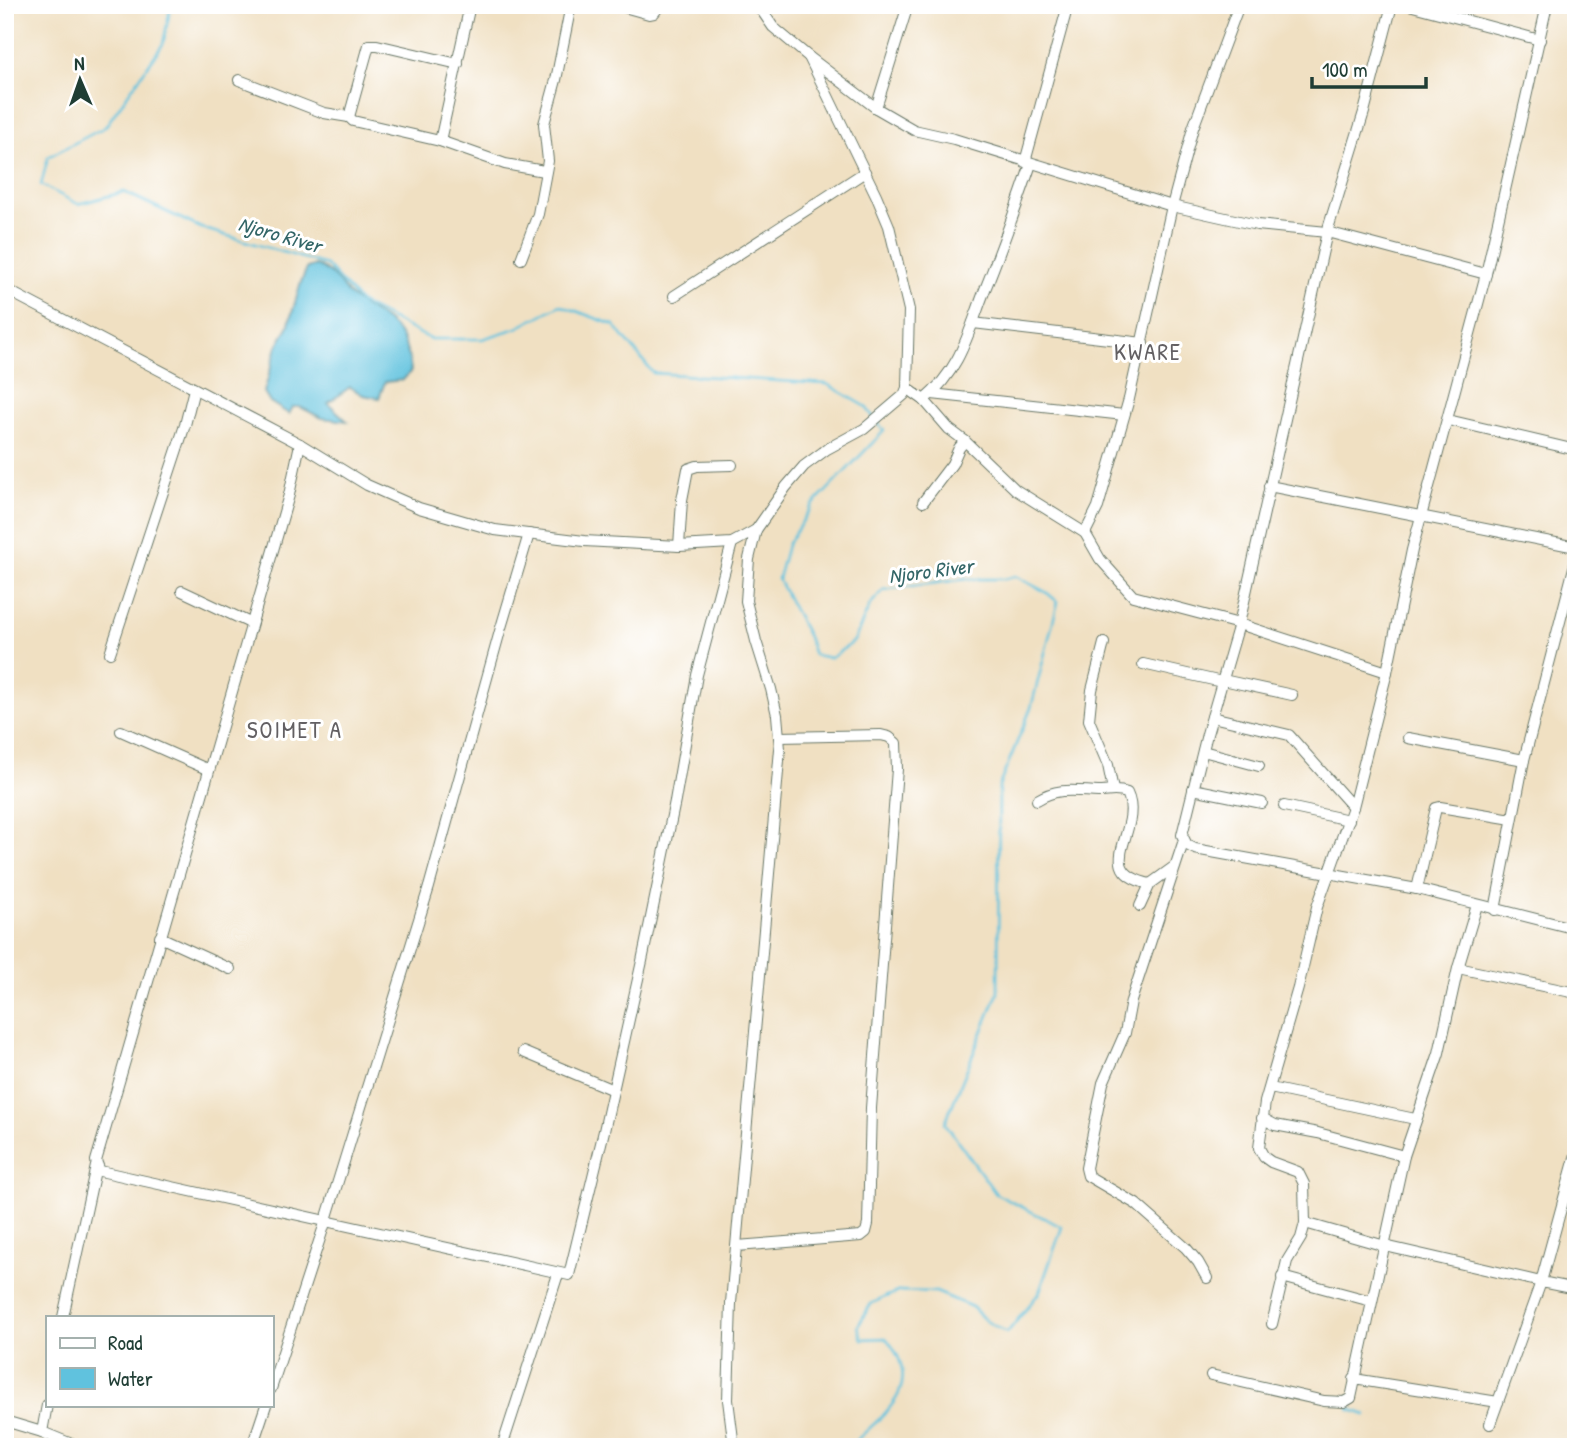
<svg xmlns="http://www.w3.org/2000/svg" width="1581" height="1452" font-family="'Patrick Hand',sans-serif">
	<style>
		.water { fill: #60c2de; stroke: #408089; stroke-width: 2 }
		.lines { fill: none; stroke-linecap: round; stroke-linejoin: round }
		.stream { stroke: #60c2de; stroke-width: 2.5 }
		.minor-casing { stroke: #687666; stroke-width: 12 }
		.minor { stroke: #fff; stroke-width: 10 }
		.labels { text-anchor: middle; stroke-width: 6; stroke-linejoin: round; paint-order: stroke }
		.water-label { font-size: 21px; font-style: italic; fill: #326567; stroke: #fff }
		.quarter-label { font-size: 23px; letter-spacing: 2px; fill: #636063; stroke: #fff }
	</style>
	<rect width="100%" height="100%" fill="#fff"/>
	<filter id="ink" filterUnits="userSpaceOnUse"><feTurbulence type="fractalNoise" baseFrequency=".0143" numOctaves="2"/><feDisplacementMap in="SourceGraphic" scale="14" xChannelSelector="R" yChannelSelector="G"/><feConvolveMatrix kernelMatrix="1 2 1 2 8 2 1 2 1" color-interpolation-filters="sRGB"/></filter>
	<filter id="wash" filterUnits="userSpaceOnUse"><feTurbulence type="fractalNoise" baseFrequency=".00686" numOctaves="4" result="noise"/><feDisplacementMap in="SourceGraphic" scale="28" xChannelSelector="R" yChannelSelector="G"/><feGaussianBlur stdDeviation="1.57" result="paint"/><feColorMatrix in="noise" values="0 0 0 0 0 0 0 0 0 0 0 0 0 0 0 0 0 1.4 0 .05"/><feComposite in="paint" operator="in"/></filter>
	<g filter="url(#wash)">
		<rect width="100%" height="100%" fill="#f0e0c2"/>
		<path class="water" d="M316 265C324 269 333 274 338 281 342 285 345 291 348 294 384 324 404 318 411 371L403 380 385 382 379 398 363 395 350 387 328 403 347 421 322 418 300 407H293L289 414 270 402 264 392 277 347 288 327 301 282 307 268Z"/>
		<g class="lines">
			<g class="stream">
				<path d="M171 5 163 44 105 127 48 157 41 185 78 204 124 192 201 228 326 265 361 303 430 339H482L517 328 560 305 614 325 653 373 827 384 865 406 884 431 813 505 787 545 778 579 808 637 814 655 831 658 854 641 870 605 883 590 967 579H1005L1015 576 1046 592 1058 602 1031 708 999 786 998 993 945 1123 996 1194 1062 1227 1039 1293 1007 1333 986 1321 972 1307 936 1292 900 1291 885 1297 871 1304 858 1326 862 1339 886 1338C928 1389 882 1415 849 1447"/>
				<polyline points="1381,1285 1385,1267"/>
				<polyline points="1351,1403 1349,1409 1366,1415"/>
			</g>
		</g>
	</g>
	<g filter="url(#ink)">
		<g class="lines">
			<g class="minor-casing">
				<g id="minor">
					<polyline points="617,5 649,14 654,13 660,5"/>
					<polyline points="758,5 773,27 809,57 876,108 914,130 954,139 1172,206 1257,225 1327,232 1486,274"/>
					<polyline points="1392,5 1364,112 1327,232 1239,624 1207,734 1182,835 1187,845 1195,849 1417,889 1576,929"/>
					<polyline points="1409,5 1540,40"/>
					<polyline points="458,64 377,45 369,45 349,117 353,121 440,141 505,164 544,171 545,173"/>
					<polyline points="239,80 324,113 349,117"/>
					<polyline points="876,108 908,5"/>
					<polyline points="440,141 470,5"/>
					<polyline points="1025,162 1068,5"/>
					<polyline points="521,259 538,214 548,161 544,124 556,80 571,5"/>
					<polyline points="5,289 300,444 367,485 419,508 495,530 584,541 679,546 732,543 756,530"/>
					<polyline points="674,296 865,172"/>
					<polyline points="973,323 1143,343"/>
					<polyline points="907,388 924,400 949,429 965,441 1016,490 1085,533 1100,559 1133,596 1239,624 1387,672"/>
					<polyline points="932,394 1124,415"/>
					<path d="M924 400C960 370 968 334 984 292 1001 250 1016 208 1031 164"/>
					<polyline points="1448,420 1576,450"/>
					<polyline points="300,444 289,495 96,1161 100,1171 569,1275 604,1131 642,961 675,801 697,675 732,543"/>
					<polyline points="1269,486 1576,547"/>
					<polyline points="923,502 952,464 959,448 965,441"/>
					<polyline points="1085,533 1098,507 1129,399 1172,206 1193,128 1239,5"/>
					<polyline points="679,546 682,500 688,469 697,466 732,465"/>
					<polyline points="182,591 250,623"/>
					<polyline points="1104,643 1092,690 1089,720 1108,765 1113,790"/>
					<polyline points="110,653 185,425 194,389"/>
					<polyline points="1143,664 1222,682"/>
					<polyline points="1223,680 1292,695"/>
					<polyline points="1212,717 1289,735 1353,807"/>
					<polyline points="121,731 209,770"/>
					<polyline points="1408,738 1524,760"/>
					<polyline points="1203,751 1259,766"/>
					<polyline points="1193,789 1262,803"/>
					<path d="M1037 800C1058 787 1075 791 1098 792 1109 792 1116 789 1127 793 1145 830 1089 870 1150 884"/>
					<polyline points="1284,806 1349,820"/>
					<polyline points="1184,840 1131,1001 1125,1033 1103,1083 1086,1168 1088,1176 1136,1204 1186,1248 1198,1262 1207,1278"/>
					<polyline points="1417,889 1436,808 1440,807 1512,819"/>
					<polyline points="1140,906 1150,884 1175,866"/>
					<polyline points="1495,910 1524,760 1576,560"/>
					<polyline points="160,937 230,969"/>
					<polyline points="1458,968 1576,993"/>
					<polyline points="523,1052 613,1090"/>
					<polyline points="1270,1088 1415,1119"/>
					<polyline points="1262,1118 1275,1125 1318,1133 1404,1156"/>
					<polyline points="1576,1154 1541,1282 1576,1289"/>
					<polyline points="1305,1223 1385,1246 1541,1282 1490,1424"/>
					<polyline points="737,1246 861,1236 866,1232 868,1224 871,1108 897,769 896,743 889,737 881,735 779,737"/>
					<polyline points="1282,1277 1371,1301"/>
					<polyline points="63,1317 96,1166"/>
					<polyline points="1272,1324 1287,1261 1301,1238 1305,1223 1304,1184 1298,1172 1271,1162 1264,1157 1259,1148 1265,1102 1298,988 1317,907 1353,807 1387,672 1412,550 1486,274 1547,5"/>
					<polyline points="1211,1375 1324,1401 1344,1402 1351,1398 1404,1156 1439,1053 1458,968 1477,905"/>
					<polyline points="1354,1379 1498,1402"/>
					<polyline points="271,1389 326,1220 429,887 500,631 529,534"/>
					<polyline points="47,1405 42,1432 79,1447"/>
					<polyline points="5,1421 42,1432"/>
					<polyline points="252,1447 266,1405"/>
					<polyline points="502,1447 558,1274"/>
					<polyline points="734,1447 728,1400 731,1303 780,749 777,715 771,689 756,641 746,601 749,559 756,530 786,487 804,466 827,449 864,429 904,395 907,388 909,310 889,226 876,195 809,57"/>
				</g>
			</g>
			<use href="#minor" class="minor"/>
		</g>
	</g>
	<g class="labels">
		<g class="water-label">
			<text transform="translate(280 235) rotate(16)" y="7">Njoro River</text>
			<text transform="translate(931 571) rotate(-7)" y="7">Njoro River</text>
		</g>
		<g class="quarter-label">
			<text x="1148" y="360">KWARE</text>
			<text x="295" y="738">SOIMET A</text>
		</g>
	</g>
	<rect width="1581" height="1452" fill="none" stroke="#fff" stroke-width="28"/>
	<rect x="46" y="1316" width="228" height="91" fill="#ffffff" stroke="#a5b1ae" stroke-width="2"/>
	<rect x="60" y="1338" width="35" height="10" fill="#ffffff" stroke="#a5b1ae" stroke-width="2"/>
	<text x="108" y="1350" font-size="21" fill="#1f3d34">Road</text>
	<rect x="60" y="1368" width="35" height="21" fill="#60c2de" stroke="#a5b1ae" stroke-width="2"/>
	<text x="108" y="1386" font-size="21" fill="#1f3d34">Water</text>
	<g transform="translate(80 80) rotate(358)" stroke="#ffffff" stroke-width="5" paint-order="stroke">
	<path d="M0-5L12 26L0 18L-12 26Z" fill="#1f3d34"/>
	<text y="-10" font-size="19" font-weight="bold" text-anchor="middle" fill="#1f3d34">N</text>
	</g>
	<path d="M1312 77v10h114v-10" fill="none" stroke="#1f3d34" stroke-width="3.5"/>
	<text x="1322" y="77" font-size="21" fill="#1f3d34" stroke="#ffffff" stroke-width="5" paint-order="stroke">100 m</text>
</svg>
